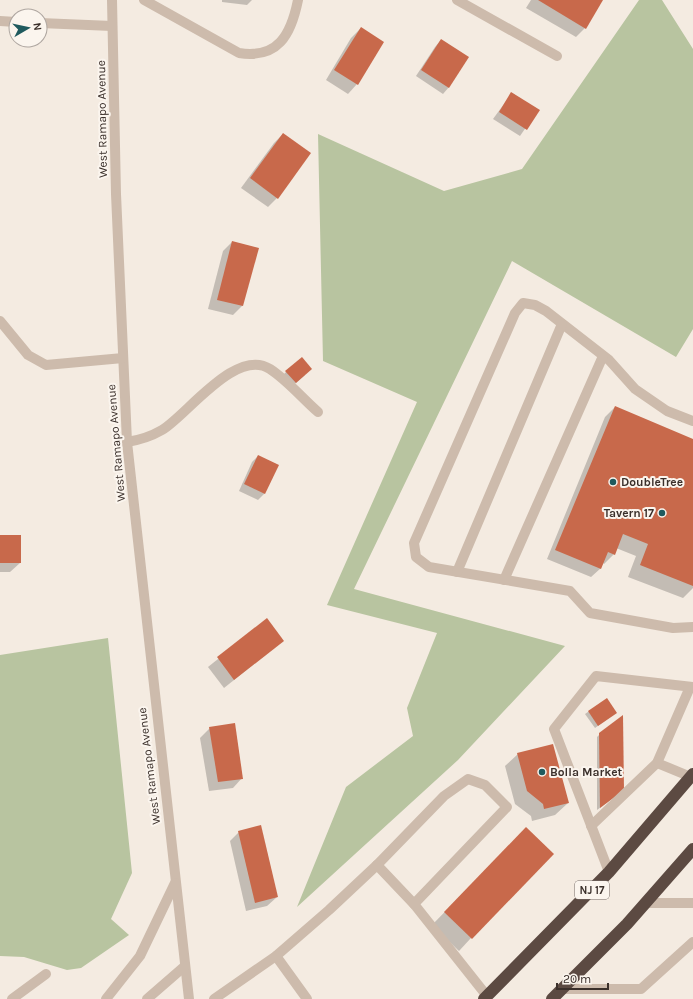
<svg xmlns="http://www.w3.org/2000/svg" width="693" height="999" font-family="Karla,sans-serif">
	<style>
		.green { fill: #b8c4a0 }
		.shadow { fill: #0003 }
		.building { fill: #c8694b }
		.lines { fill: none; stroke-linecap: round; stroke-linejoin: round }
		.minor { stroke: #cdbbac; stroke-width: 10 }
		.highway { stroke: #5c4a42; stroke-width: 12 }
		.poi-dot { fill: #1f5a5e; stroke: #fbf5ee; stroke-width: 1.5 }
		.labels { text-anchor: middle; stroke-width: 4; stroke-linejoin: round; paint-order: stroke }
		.shield { fill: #fbf5ee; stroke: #756b66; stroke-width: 1 }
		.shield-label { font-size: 11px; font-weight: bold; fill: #3b302b }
		.street-label { font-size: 12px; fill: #3b302b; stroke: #fbf5ee }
		.poi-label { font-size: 12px; font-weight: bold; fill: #3b302b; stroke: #fbf5ee; text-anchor: start }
	</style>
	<rect width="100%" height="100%" fill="#f4ebe1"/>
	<g class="green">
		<polygon points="639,0 662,0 693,49 693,329 676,357 512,261 354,589 565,646 458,760 297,907 346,787 413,736 407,708 437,633 327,605 417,402 323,361 318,134 444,191 522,169"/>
		<polygon points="108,638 132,873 111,919 129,935 81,968 67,970 24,957 0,956 0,655"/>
	</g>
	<g class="shadow">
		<polygon points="222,0 252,0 247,5 222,2"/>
		<polygon points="531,0 602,0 585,28 576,37 526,8"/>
		<polygon points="361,28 357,84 348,94 326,80 351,38"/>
		<polygon points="441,40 449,87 443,94 416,76 435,47"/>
		<polygon points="512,93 538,110 520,136 493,119"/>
		<polygon points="283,134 277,198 268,207 241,188 274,143"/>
		<polygon points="232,242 257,248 242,306 233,315 208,309 223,251"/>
		<polygon points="286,372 305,375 289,389 280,378"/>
		<polygon points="615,407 693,440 693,588 683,598 628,577 636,556 616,548 614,554 604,564 603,563 601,568 591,577 547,559 605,417"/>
		<polygon points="258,456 278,465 264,494 258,500 239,491 252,462"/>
		<polygon points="0,536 20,563 10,572 0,572"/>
		<polygon points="267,620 283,641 224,688 208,667"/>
		<polygon points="607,699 616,713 595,728 585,714"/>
		<polygon points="210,728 242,778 233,788 209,791 200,738"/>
		<polygon points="600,734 620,793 597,810 597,737"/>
		<polygon points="518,754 568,803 555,815 532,821 531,816 515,804 505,766"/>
		<polygon points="239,832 277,897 267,906 246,911 230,841"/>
		<polygon points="514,841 471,938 459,951 432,925"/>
	</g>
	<g class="building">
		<polygon points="538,0 603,0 586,29"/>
		<polygon points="361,27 384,42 358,85 334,70"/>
		<polygon points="441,39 469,57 449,88 421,70"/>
		<polygon points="511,92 540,110 527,130 499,112"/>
		<polygon points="283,133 311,153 278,199 250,178"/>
		<polygon points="232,241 259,248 243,306 217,300"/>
		<polygon points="302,357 312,369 296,383 285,371"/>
		<polygon points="615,406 693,439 693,586 640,565 648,544 623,534 615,555 608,552 601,569 555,550"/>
		<polygon points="258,455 279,465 265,494 244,484"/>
		<rect x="0" y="535" width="21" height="28"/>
		<polygon points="267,618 284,641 234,680 217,657"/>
		<polygon points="607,698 617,713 598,726 588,711"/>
		<polygon points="623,715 624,790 600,808 599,733"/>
		<polygon points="235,723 243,779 218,782 209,727"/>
		<polygon points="553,744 569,803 544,809 543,804 527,791 517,753"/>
		<polygon points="261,825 278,897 255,903 238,831"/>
		<polygon points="526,827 554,854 472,939 444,912"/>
	</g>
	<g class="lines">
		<g class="minor">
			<polyline points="112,0 116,194 127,442 189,999"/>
			<path d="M144 0 239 53C278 59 291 35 298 0"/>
			<polyline points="457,0 557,56"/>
			<polyline points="0,21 16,22"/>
			<polyline points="40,23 112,26"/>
			<polyline points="0,321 28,355 46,365 123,358"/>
			<polyline points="693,421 667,411 635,389 609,360 546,311 535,305 523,303 515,313 414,543 416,557 429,567 570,591 590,613 673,628 693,627"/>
			<path d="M127 442C140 440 150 437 162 430 187 415 236 347 270 369 287 380 303 399 318 412"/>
			<polyline points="457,572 562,324"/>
			<polyline points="504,580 603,356"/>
			<polyline points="657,763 691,777"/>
			<polyline points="591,826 657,763 690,687"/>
			<polyline points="377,865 414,904"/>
			<polyline points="609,872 554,729 596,676 693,687"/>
			<polyline points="646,903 693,903"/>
			<polyline points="276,956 307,999"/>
			<polyline points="563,989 641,989 693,942"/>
			<polyline points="12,999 46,974"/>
			<polyline points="106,999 140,956 175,883"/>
			<polyline points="147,999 185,966"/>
			<polyline points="214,999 276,956 329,910 377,865 444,796 468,779 485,785 507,807 414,904 487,996"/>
		</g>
		<g class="highway">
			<polyline points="484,999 609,872 693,774"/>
			<polyline points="552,999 627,924 693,849"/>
		</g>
	</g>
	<g class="poi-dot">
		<circle cx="613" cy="482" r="4"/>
		<circle cx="662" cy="513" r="4"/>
		<circle cx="542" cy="772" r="4"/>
	</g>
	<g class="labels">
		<rect class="shield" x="575" y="881" width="34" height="18" rx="3"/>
		<g class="shield-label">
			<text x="592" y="894">NJ 17</text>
		</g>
		<g class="street-label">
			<text transform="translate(102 119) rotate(-91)" y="4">West Ramapo Avenue</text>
			<text transform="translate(116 443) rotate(-95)" y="4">West Ramapo Avenue</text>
			<text transform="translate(149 766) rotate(-97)" y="4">West Ramapo Avenue</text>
		</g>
		<g class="poi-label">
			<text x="621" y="486">DoubleTree</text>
			<text x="654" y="517" text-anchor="end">Tavern 17</text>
			<text x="550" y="776">Bolla Market</text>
		</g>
	</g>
	<g transform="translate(28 28) rotate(81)"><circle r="19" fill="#fbf5ee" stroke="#aea6a0"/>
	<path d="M0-3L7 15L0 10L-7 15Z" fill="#1f5a5e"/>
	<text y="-6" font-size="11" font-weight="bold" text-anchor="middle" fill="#3b302b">N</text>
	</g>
	<path d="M557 983v6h51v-6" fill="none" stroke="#3b302b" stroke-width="2"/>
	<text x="563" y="983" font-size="12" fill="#3b302b" stroke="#fbf5ee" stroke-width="3" paint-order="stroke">20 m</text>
</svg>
